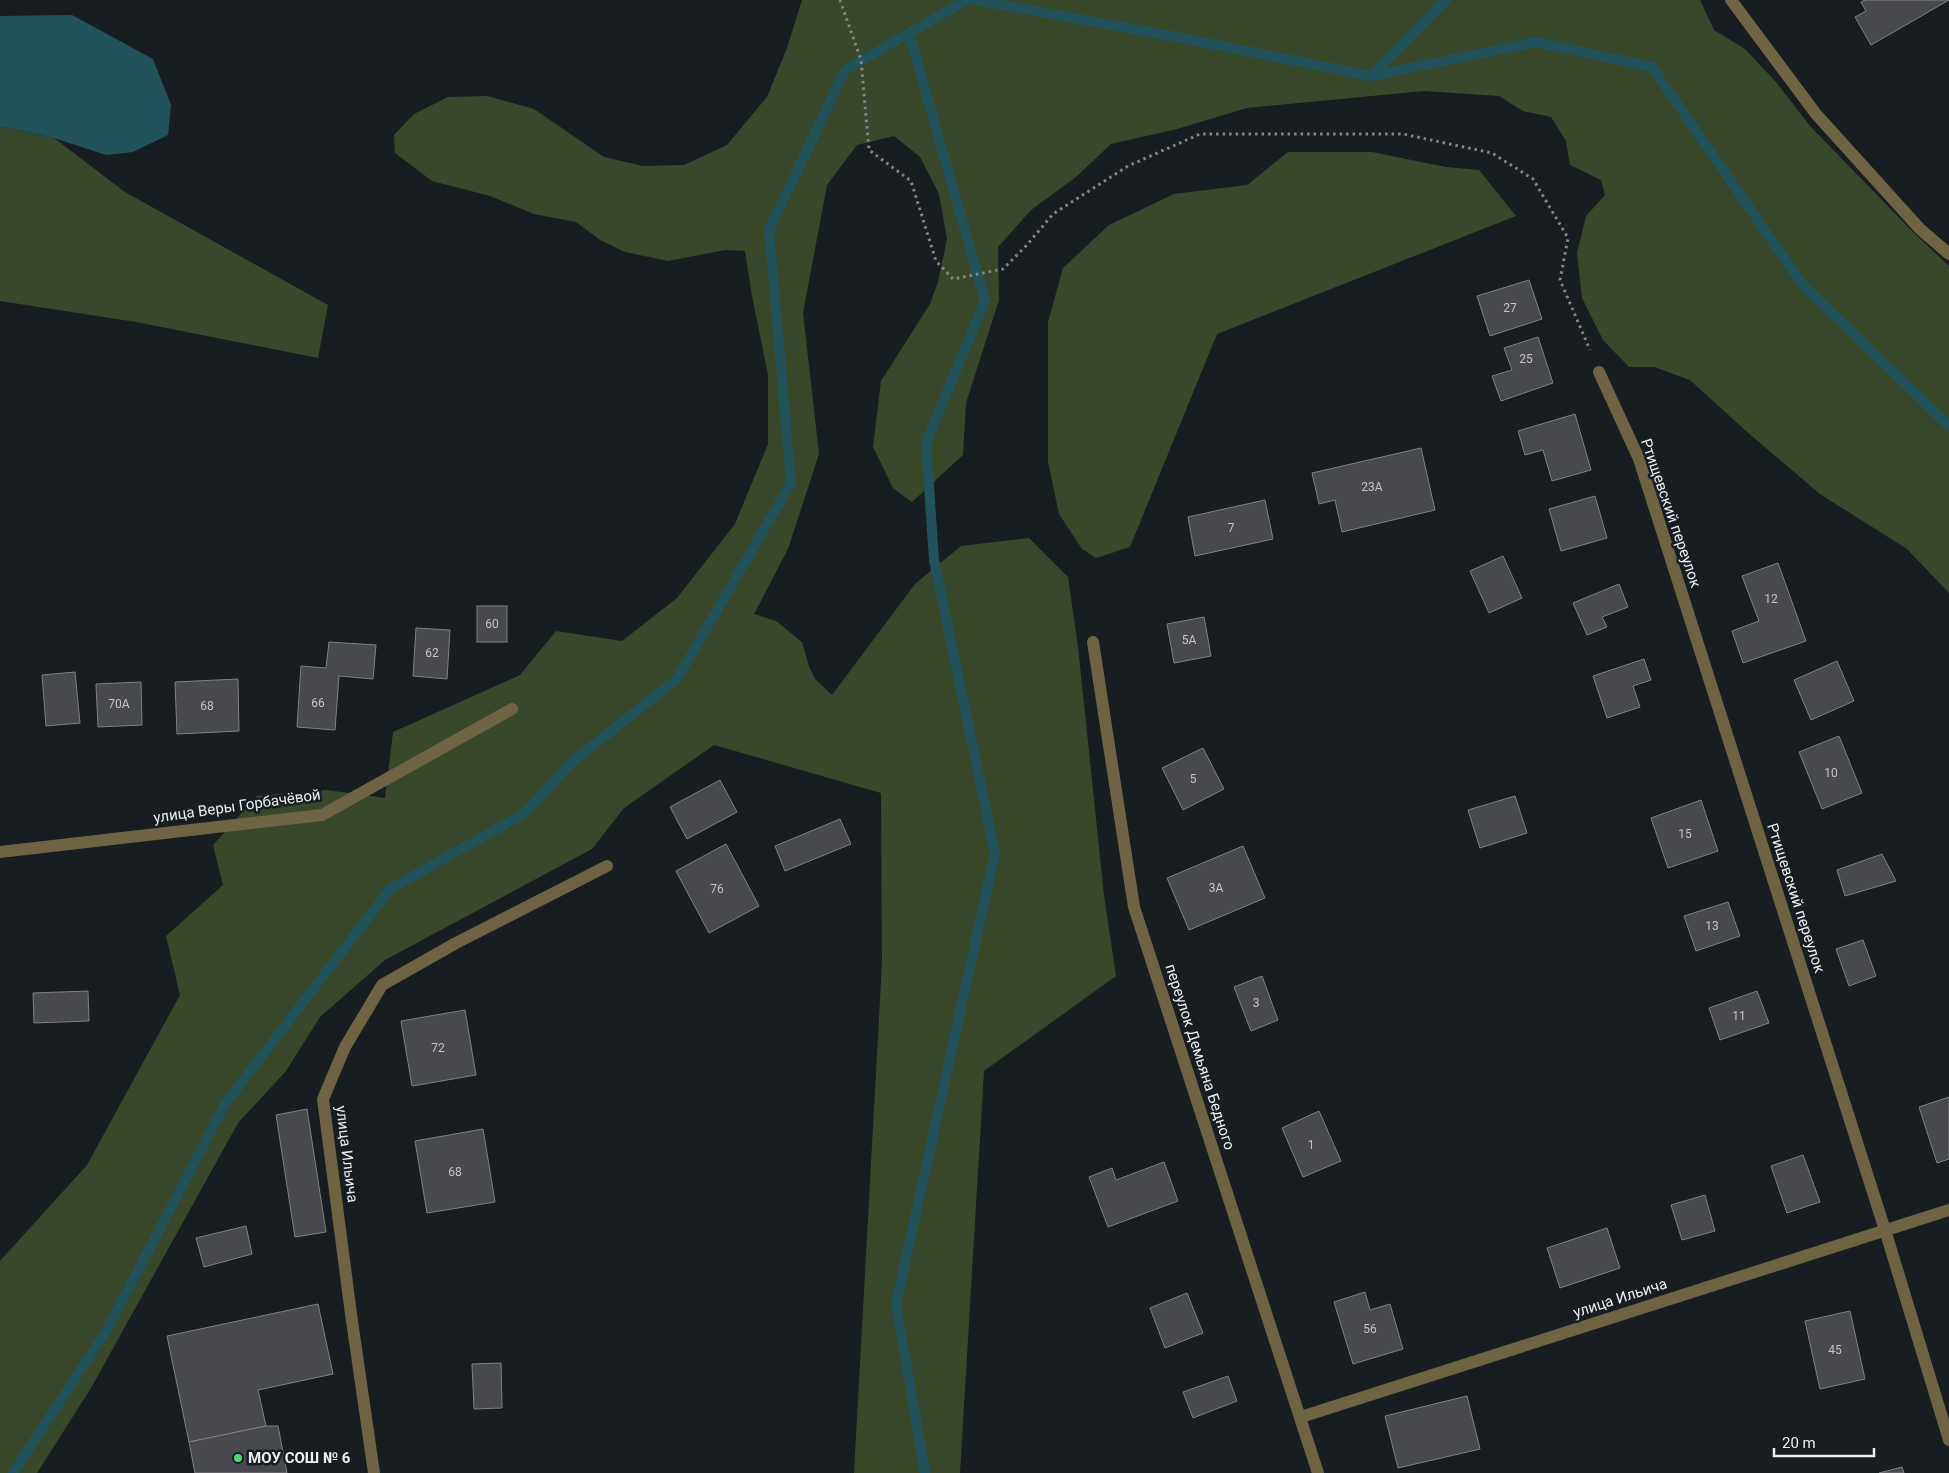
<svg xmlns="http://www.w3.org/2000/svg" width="1949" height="1473" font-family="Roboto,sans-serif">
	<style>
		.green { fill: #39482b }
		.water { fill: #23535a }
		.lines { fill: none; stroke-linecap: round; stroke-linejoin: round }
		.stream { stroke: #23535a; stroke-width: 10 }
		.building { fill: #48484f; stroke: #808187 }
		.path { stroke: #83878b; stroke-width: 3; stroke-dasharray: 2.5 4; stroke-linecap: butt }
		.minor { stroke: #6e6443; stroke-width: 12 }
		.poi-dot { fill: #50d674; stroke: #181d21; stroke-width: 2 }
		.labels { text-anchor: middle; stroke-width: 5; stroke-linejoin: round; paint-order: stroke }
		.number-label { font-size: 12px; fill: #c3c5c9 }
		.street-label { font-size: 15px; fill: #eceff2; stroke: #181d21 }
		.poi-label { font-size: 15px; font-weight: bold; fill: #eceff2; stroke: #181d21; text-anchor: start }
	</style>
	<rect width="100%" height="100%" fill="#181d21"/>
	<g class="green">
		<polygon points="802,0 1700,0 1714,30 1745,49 1776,82 1810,126 1911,230 1949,266 1949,593 1907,549 1820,494 1746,431 1690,380 1654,367 1629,367 1603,340 1582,298 1577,253 1586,216 1605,195 1601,180 1570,165 1566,141 1551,117 1523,111 1499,96 1424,91 1247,108 1177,129 1111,144 1076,177 1031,210 998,247 999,300 966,403 963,455 912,502 893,488 873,447 881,381 930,304 938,282 947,239 939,194 920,157 894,136 857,145 827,185 803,313 819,454 788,549 754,614 776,621 802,642 809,666 815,679 832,695 915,584 961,546 1029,538 1068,577 1078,647 1104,895 1116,976 984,1071 960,1473 854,1473 882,963 881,793 714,745 624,808 592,849 385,960 320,1017 286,1071 238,1123 91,1388 37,1473 0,1473 0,1261 87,1165 180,995 166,936 223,885 213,845 257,796 327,790 385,798 393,732 520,675 556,631 622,641 677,598 735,524 768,444 768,375 752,296 745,251 725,250 668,261 625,252 600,240 576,222 534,214 490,196 432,181 395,153 394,135 414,114 448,97 487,96 534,109 604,157 643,166 684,165 727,145 767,97 787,48"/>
		<polygon points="0,126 54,138 125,192 328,305 318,358 136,322 0,301"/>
		<polygon points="1288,152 1372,152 1446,167 1479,170 1516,216 1217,334 1130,547 1096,558 1082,549 1059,514 1048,462 1048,322 1063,268 1109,225 1174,194 1247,185"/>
	</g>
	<polygon class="water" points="72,15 153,59 171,105 168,135 133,152 106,155 54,138 0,126 0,16"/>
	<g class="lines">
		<g class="stream">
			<polyline points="975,0 1177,37 1371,76 1446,0"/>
			<polyline points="909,33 985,301 926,442 934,560 995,853 896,1304 925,1473"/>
			<polyline points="1371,76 1536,42 1652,67 1802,284 1949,426"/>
			<polyline points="13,1473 108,1328 225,1104 390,889 525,813 572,762 677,679 791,483 769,230 845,70 967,0"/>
		</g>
	</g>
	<g class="building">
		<polygon points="1865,0 1949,0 1871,45 1855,17 1866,11 1861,2"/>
		<polygon points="1529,280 1542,319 1490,336 1477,296"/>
		<polygon points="1538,337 1553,383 1501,401 1492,376 1512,370 1504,348"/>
		<polygon points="1575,414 1591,470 1552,481 1543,450 1525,455 1518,431"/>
		<polygon points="1421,448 1435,510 1342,532 1335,500 1319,504 1312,473"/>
		<polygon points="1595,496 1607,538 1561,551 1549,509"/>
		<polygon points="1265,500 1273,539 1195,556 1188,517"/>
		<polygon points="1503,556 1522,598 1489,613 1470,571"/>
		<polygon points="1778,563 1806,641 1743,663 1732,631 1759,621 1742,576"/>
		<polygon points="1619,584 1628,607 1602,617 1607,627 1587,635 1573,603"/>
		<rect x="477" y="606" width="30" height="36"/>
		<polygon points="1204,617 1211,656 1174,663 1167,624"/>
		<polygon points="416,628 450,630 447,679 413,676"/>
		<polygon points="329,642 376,645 373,679 339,676 335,730 297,727 301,666 326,668"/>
		<polygon points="1644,659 1651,680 1633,686 1640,707 1607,718 1593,676"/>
		<polygon points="1837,661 1854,701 1811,720 1794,680"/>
		<polygon points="75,672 80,723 46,726 42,675"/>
		<polygon points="238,679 239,731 177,734 175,682"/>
		<polygon points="141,682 142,725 98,727 96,684"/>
		<polygon points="1839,736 1862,793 1822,809 1799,752"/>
		<polygon points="1203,748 1224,789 1183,810 1162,768"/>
		<polygon points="720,780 737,812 687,839 670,807"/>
		<polygon points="1515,796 1527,833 1480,848 1468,810"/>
		<polygon points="1701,800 1718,851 1668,868 1651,818"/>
		<polygon points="840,819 851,844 785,871 775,846"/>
		<polygon points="726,844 759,906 709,933 676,871"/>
		<polygon points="1243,846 1265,898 1189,930 1167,878"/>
		<polygon points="1882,854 1896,881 1845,896 1837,870"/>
		<polygon points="1728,902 1740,936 1696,951 1684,916"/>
		<polygon points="1863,940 1876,976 1849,986 1836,949"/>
		<polygon points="1262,976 1278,1020 1251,1031 1234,987"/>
		<polygon points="88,991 89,1021 34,1023 33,993"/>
		<polygon points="1757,991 1769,1023 1720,1040 1709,1008"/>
		<polygon points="465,1010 476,1075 412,1086 401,1021"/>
		<polygon points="1949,1097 1949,1159 1937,1163 1919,1107"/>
		<polygon points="307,1109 326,1232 295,1237 276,1115"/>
		<polygon points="1319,1111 1341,1161 1303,1177 1282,1128"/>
		<polygon points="483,1129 495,1202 427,1213 415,1141"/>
		<polygon points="1803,1155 1820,1202 1787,1213 1771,1166"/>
		<polygon points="1164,1162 1178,1201 1108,1227 1089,1177 1112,1168 1116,1180"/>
		<polygon points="1705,1195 1715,1231 1682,1240 1671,1205"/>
		<polygon points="246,1226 252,1254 204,1267 196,1238"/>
		<polygon points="1607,1228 1620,1268 1560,1288 1547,1248"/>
		<polygon points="1365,1292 1370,1310 1390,1304 1403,1349 1353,1364 1334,1302"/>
		<polygon points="1187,1293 1203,1333 1165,1348 1150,1308"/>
		<polygon points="318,1304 333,1374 258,1390 266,1426 189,1442 167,1336"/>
		<polygon points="1850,1311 1865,1379 1820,1389 1805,1321"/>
		<polygon points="501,1363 502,1408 474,1409 472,1364"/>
		<polygon points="1228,1376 1237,1401 1193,1418 1183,1392"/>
		<polygon points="1467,1396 1480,1449 1398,1468 1385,1416"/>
		<polygon points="266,1426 278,1426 287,1473 195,1473 189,1442"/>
		<polygon points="1902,1467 1904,1473 1879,1473"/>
	</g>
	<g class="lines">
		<polyline class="path" points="840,0 861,60 869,150 911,181 936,261 953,279 1003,269 1026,246 1053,214 1128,166 1200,134 1403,134 1492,153 1533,179 1568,238 1560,280 1590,350"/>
		<g class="minor">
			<polyline points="1731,0 1816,114 1920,229 1949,254"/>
			<polyline points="1599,372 1639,459 1885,1230 1949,1440"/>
			<polyline points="1093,642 1134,907 1318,1473"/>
			<polyline points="0,852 322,815 512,709"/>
			<polyline points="1301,1417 1949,1210"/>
			<polyline points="374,1473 351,1314 323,1099 345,1047 382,985 456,943 607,866"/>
		</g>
	</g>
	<circle class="poi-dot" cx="238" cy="1458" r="5"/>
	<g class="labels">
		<g class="number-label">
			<text x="1510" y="312">27</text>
			<text x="1526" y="363">25</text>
			<text x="1372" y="491">23А</text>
			<text x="1231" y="532">7</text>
			<text x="1771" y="603">12</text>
			<text x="492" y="628">60</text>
			<text x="1189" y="644">5А</text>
			<text x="432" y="657">62</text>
			<text x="318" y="707">66</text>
			<text x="119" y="708">70А</text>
			<text x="207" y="710">68</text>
			<text x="1831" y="777">10</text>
			<text x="1193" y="783">5</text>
			<text x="1685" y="838">15</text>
			<text x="1216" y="892">3А</text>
			<text x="717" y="893">76</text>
			<text x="1712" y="930">13</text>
			<text x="1256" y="1007">3</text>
			<text x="1739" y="1020">11</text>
			<text x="438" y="1052">72</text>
			<text x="1311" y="1149">1</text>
			<text x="455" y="1176">68</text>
			<text x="1370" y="1333">56</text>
			<text x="1835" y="1354">45</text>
		</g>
		<g class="street-label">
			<text transform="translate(1671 513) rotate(71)" y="5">Ртищевский переулок</text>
			<text transform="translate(237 806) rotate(-8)" y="5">улица Веры Горбачёвой</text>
			<text transform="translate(1796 898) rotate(72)" y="5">Ртищевский переулок</text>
			<text transform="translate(1200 1057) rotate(72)" y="5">переулок Демьяна Бедного</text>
			<text transform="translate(347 1154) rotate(83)" y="5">улица Ильича</text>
			<text transform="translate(1620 1298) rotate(-18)" y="5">улица Ильича</text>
		</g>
		<g class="poi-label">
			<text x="248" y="1463">МОУ СОШ № 6</text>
		</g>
	</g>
	<path d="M1774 1448v8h100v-8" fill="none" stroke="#eceff2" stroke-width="2.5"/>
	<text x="1782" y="1448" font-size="15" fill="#eceff2" stroke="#181d21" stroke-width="4" paint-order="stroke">20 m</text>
</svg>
